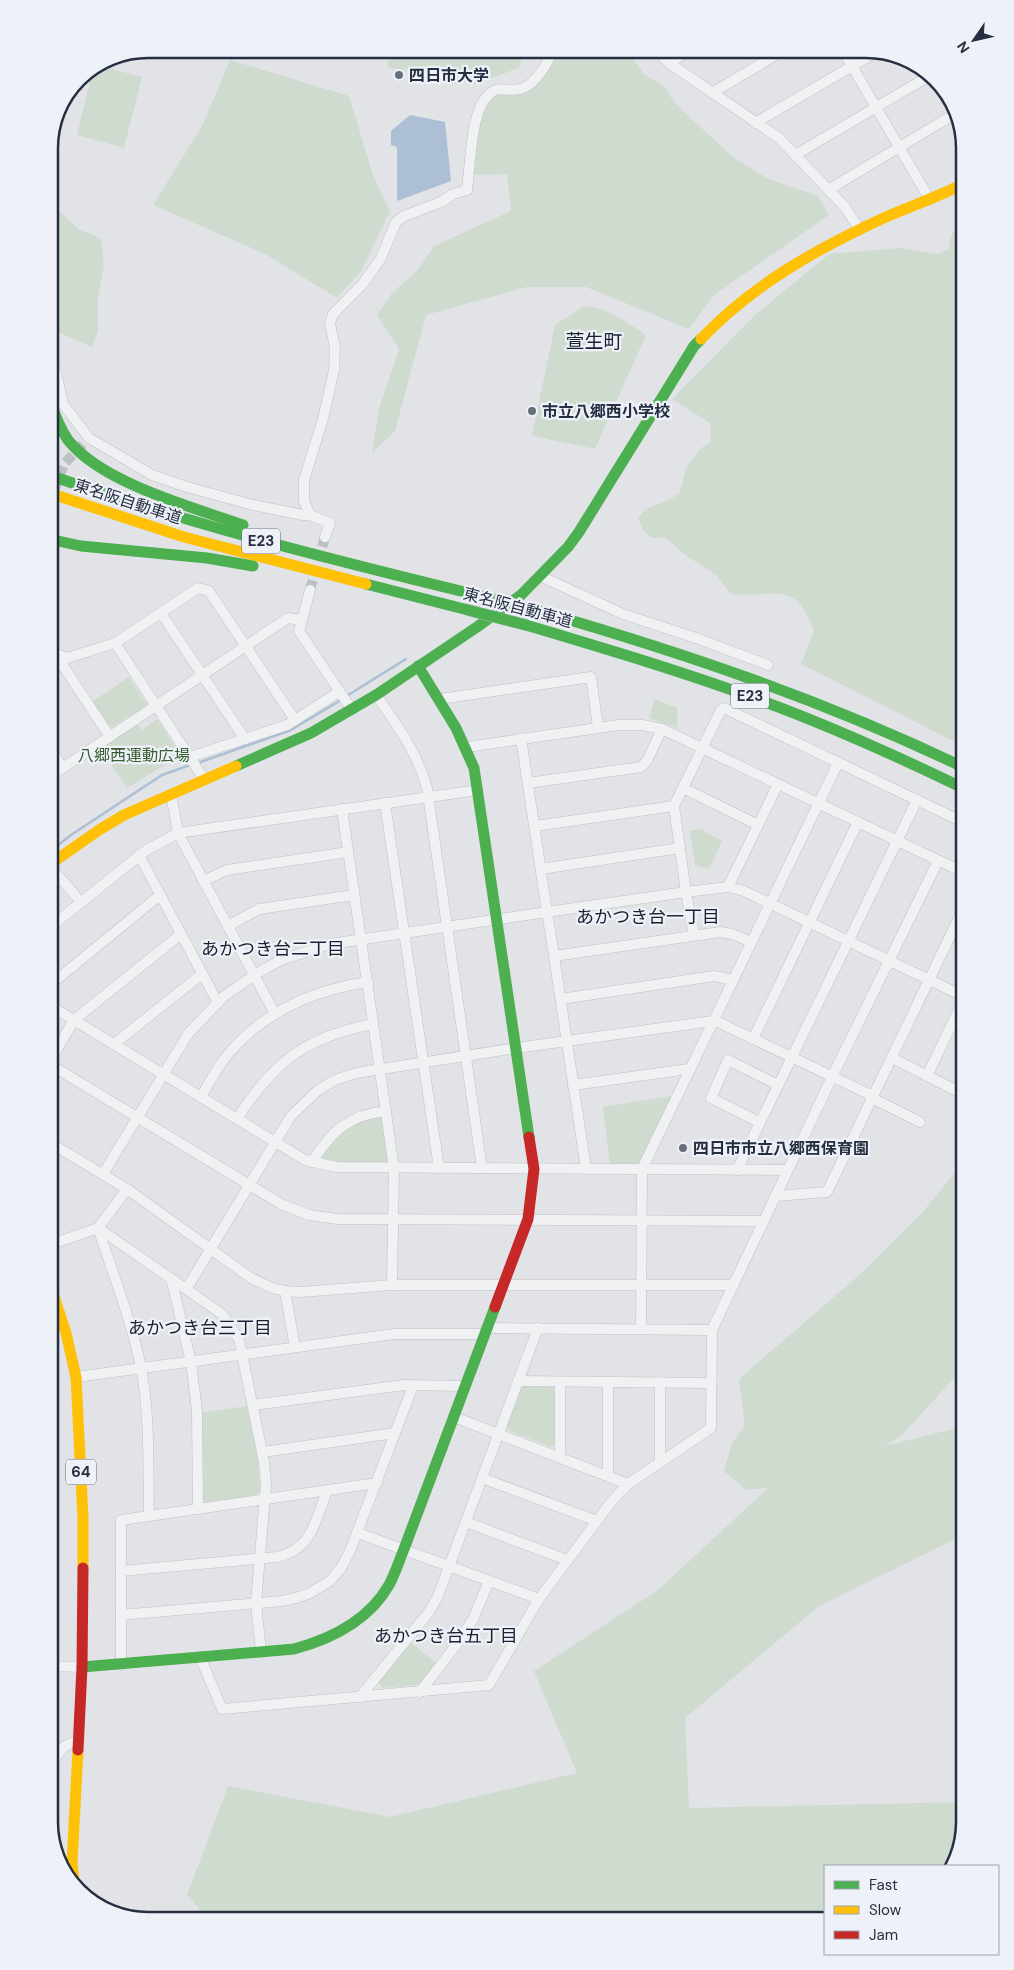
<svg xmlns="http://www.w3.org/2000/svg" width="1014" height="1970" font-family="'DM Sans','Noto Sans JP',sans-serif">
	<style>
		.green { fill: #d0dbd0 }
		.water { fill: #acbfd4 }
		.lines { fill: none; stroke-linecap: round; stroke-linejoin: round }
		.stream { stroke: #acbfd4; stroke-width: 2.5 }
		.street-tunnel { stroke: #bcbfc5; stroke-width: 10; stroke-dasharray: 10 5; stroke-linecap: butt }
		.street-casing { stroke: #bfc1c4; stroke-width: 11 }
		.street { stroke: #f0f1f3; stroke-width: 10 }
		.fast { stroke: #4caf50; stroke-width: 11 }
		.slow { stroke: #ffc107; stroke-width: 11 }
		.jam { stroke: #c62828; stroke-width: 11 }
		.fast-bridge-casing { stroke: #b3b6bb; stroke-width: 12; stroke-linecap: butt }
		.fast-bridge { stroke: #4caf50; stroke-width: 11 }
		.poi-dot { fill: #676e7b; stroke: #eef1f7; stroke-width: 2 }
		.labels { text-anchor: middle; stroke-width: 4.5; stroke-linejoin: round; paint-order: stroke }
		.shield { fill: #eef1f7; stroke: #626978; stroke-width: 1 }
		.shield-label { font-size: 15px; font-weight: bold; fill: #262f42 }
		.poi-label { font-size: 16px; font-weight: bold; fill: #262f42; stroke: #eef1f7; text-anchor: start }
		.street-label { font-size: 16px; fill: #262f42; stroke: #eef1f7 }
		.park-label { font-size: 16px; fill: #395f31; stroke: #eef1f7 }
		.neighbourhood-label { font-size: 18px; fill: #182032; stroke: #eef1f7 }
		.quarter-label { font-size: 19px; fill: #182032; stroke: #eef1f7 }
		.rim { fill: none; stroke: #262f42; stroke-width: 2.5 }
	</style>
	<rect width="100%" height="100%" fill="#e1e3e6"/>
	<g class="green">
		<polygon points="391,49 525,49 519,68 476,84 387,67"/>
		<path d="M558 49H625L644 74 666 88 672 99 683 111 733 157 768 179 818 196 829 215 714 295 689 329 586 287H527L426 315 395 431 372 453 380 405 399 349 377 315 392 293 417 271 434 246 511 211 507 174 474 175 477 131 486 104 499 94C525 94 532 93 547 70 551 63 556 56 558 49Z"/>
		<polygon points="230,60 349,96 373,175 390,212 361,271 337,298 265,254 153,205 202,126"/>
		<polygon points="97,65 142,77 124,148 77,135 94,66"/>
		<polygon points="49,207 58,210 78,229 96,236 101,240 104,266 98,297 98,330 92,347 53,330 49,308"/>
		<path d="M965 210V747L801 664 814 631C795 577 775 599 731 594L715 574 684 554 665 537 652 538 643 530 638 518 646 509 671 499 680 492 686 468 700 449 711 441 710 423 672 399 755 315 829 254 900 248 939 254 949 249 951 236Z"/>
		<path d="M584 306C608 307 626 322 646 335L595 449 532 436 555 325Z"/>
		<polygon points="129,677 147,705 113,727 107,726 92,702"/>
		<polygon points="655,699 677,708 677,728 649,718"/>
		<polygon points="157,719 180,755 127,788 100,748 137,724 142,730"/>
		<polygon points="700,829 722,841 709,869 695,865 690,831"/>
		<polygon points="672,1096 640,1163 637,1166 610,1165 603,1107"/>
		<path d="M379 1116 383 1118 389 1160 387 1163 340 1164 322 1160 319 1156C341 1128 345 1125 379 1116Z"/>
		<polygon points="965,1156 965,1366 902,1435 884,1446 965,1426 965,1534 818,1607 685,1718 689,1808 965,1802 965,1823 952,1866 825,1866 825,1921 210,1921 187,1895 228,1786 390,1817 577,1773 534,1671 658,1590 768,1488 746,1490 724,1471 732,1443 745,1426 739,1379 865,1270 922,1213 962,1164"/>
		<polygon points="527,1384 553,1384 557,1390 556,1445 551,1447 509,1431 506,1425 519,1390"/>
		<polygon points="247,1406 258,1460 260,1491 254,1496 207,1503 202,1499 200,1413"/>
		<polygon points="410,1642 437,1664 424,1681 416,1685 382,1688 379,1682"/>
	</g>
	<polygon class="water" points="410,115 445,122 451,181 397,201 397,147 391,145 391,131"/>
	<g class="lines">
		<g class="stream">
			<polyline points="345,697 406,659"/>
			<polyline points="198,763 291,730 341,700"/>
			<polyline points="49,852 71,835 162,775 193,764"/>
		</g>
		<g class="street-tunnel">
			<polyline points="49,504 64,464 84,443"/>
			<polyline points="310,590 325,537"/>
		</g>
		<g class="street-casing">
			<g id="street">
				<polyline points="655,49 669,63 779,138 845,207 860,230"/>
				<polyline points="842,49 930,200"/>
				<polyline points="669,63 692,49"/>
				<polyline points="712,93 786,49"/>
				<polyline points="755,123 878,51"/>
				<polyline points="795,155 931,75"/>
				<polyline points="828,190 958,112"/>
				<polyline points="49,341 63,404 89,438 152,475 187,487 253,505 303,515 310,515 330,523 325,537"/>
				<path d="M310 515 304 501V480L323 419 334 370 335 348 330 323 333 314 362 285 381 258 396 222 404 216 441 202 453 194 467 190C470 167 471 116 485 99 498 82 505 93 520 89 535 86 548 62 554 49"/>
				<polyline points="540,576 623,614 696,638 768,665"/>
				<polyline points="310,590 299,631 352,710"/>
				<polyline points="161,613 245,739"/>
				<polyline points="115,643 204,779"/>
				<polyline points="49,651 67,658 115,643 198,588 209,591 295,720"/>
				<polyline points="56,655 110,737"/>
				<path d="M376 695C397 725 417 752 427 788L482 1168"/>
				<polyline points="440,699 591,677 598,727"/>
				<polyline points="49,747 63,768"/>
				<polyline points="467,747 619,725 642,725 662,729 965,873"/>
				<polyline points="190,757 287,725 339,692"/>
				<polyline points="49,777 288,618 301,620"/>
				<polyline points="528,783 641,767 647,761 662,729"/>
				<polyline points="683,788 758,825"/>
				<polyline points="171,794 178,833 275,1014"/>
				<polyline points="385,803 439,1168"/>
				<polyline points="342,809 394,1168 392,1285"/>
				<polyline points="535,826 674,806"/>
				<polyline points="139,855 218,1003"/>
				<polyline points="49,865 81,902"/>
				<polyline points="541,869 680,848"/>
				<polyline points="203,881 227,870 348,852"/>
				<polyline points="728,887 778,784"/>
				<polyline points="228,926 259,909 354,895"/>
				<polyline points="49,928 145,851 178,833 478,790"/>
				<polyline points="694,935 686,892 547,912 554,956 720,932 732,934 751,942"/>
				<polyline points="554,956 586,1169"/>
				<polyline points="49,986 160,895"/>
				<polyline points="965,997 744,891 728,887 686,892 674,806 721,710 724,708 965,823"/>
				<polyline points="561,999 714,976 733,980"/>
				<polyline points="49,1005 305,1160 336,1167 787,1170"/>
				<polyline points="753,1039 858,822"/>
				<polyline points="114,1044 202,974"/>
				<polyline points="892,1058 963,1094 965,1089"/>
				<polyline points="49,1063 74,1020 181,934"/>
				<polyline points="49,1064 281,1204 309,1215 337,1219 764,1221"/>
				<polyline points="927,1076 965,997"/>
				<polyline points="573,1085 689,1069"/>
				<path d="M201 1097C209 1083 216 1070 225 1058 261 1013 313 990 368 982"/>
				<polyline points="872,1098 920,1122"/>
				<path d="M237 1119C274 1061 306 1037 373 1024"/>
				<polyline points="759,1122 711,1098 728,1060 778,1085"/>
				<polyline points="49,1142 127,1189 251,1278 272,1288 285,1291 300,1292 392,1285 734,1285"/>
				<path d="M312 1162C332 1131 348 1115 386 1111"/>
				<polyline points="737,1170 917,800"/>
				<polyline points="103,1174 188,1034 223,997 254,975 281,960 330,944 547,912 521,738"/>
				<polyline points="775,1196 827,1192 965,905"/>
				<polyline points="98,1228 222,1314 239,1339 264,1462 266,1484 256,1603 261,1652"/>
				<path d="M98 1228C113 1274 131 1320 141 1367 150 1415 148 1466 149 1515"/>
				<polyline points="49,1245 98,1228 127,1189"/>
				<polyline points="171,1278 191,1362 197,1411 198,1509"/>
				<polyline points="187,1288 291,1116 317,1091 335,1080 356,1073 516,1048 713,1021 720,1023 873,1096"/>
				<polyline points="285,1291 295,1347"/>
				<polyline points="486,1328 712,1330"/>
				<polyline points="641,1329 642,1169 838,763"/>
				<polyline points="76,1377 394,1334 484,1334"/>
				<polyline points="518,1381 711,1383"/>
				<polyline points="253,1405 404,1385 464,1386"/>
				<polyline points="454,1417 628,1484"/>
				<polyline points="263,1452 395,1433"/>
				<polyline points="560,1457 560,1382"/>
				<polyline points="660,1461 660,1382"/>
				<polyline points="608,1475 608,1382"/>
				<polyline points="482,1478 597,1521"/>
				<polyline points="466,1522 567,1560"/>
				<polyline points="358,1533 539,1599"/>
				<polyline points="121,1571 121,1520 377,1483"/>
				<polyline points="121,1615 282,1601 296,1598 310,1593 330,1581 341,1568 350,1551 413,1386"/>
				<polyline points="200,1657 222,1709 489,1685 539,1599 611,1502 628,1484 711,1428 712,1330 832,1077 938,861"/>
				<path d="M121 1665V1571L277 1557C312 1550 316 1519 327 1491"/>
				<polyline points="49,1666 82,1667"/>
				<polyline points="420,1692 460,1640 473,1619 489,1581"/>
				<polyline points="360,1697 429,1612 438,1596 538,1328"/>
				<polyline points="49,1765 65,1746 78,1740"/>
			</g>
		</g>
		<use href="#street" class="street"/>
		<g class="fast">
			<path d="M49 398C54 413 59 427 68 440 102 483 192 507 243 525"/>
			<path d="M49 475C189 524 333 560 477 595"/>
			<polyline points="49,539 81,546 207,558 253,566"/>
			<polyline points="366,584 468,610"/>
			<path d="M539 611C688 654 825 701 965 768"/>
			<path d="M526 625C603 648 681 671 757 699 828 725 897 756 965 789"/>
			<polyline points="418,666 456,728 474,768 529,1137"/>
			<polyline points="236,766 311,733 376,695 477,627 521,595 568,547 579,532 694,346 701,339"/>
			<path d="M82 1667 294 1649C331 1639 369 1620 389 1585 395 1574 399 1561 404 1549L495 1307"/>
		</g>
		<g class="slow">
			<path d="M701 339C753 284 820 247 888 216 914 205 940 196 965 183"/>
			<polyline points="49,493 184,537 366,584"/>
			<polyline points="49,865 99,830 124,815 236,766"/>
			<polyline points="49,1281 66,1333 76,1377 83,1518 83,1568"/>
			<polyline points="74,1881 72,1863 78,1750"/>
		</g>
		<g class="jam">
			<polyline points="495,1307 528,1219 534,1169 529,1137"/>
			<polyline points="78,1750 82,1667 83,1568"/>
		</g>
		<g class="fast-bridge-casing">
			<g id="fast-bridge">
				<polyline points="477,595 539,611"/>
				<polyline points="468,610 526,625"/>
			</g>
		</g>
		<use href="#fast-bridge" class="fast-bridge"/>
	</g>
	<g class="poi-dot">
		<circle cx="399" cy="75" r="5"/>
		<circle cx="532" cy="411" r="5"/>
		<circle cx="683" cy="1148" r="5"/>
	</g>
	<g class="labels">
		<g class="shield">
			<rect x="242" y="528.5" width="38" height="25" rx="4"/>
			<rect x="731" y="683.5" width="38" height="25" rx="4"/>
			<rect x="66" y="1459.5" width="30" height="25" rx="4"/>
		</g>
		<g class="shield-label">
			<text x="261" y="546">E23</text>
			<text x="750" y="701">E23</text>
			<text x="81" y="1477">64</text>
		</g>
		<g class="poi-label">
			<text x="409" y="81">四日市大学</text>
			<text x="542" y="417">市立八郷西小学校</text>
			<text x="693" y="1154">四日市市立八郷西保育園</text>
		</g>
		<g class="street-label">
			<text transform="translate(128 501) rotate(18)" y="6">東名阪自動車道</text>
			<text transform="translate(518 607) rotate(15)" y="6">東名阪自動車道</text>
		</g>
		<g class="park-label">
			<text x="134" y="761">八郷西運動広場</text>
		</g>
		<g class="neighbourhood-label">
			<text x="648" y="923">あかつき台一丁目</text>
			<text x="273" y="955">あかつき台二丁目</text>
			<text x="200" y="1334">あかつき台三丁目</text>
			<text x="446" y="1642">あかつき台五丁目</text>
		</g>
		<g class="quarter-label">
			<text x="594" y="348">萱生町</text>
		</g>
	</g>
	<path d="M0 0H1014V1970H0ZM148 58H866A90 90 0 0 1 956 148V1822A90 90 0 0 1 866 1912H148A90 90 0 0 1 58 1822V148A90 90 0 0 1 148 58Z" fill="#eef1f7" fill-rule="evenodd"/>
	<path class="rim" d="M148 58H866A90 90 0 0 1 956 148V1822A90 90 0 0 1 866 1912H148A90 90 0 0 1 58 1822V148A90 90 0 0 1 148 58Z"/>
	<rect x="824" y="1865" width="175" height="90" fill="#eef1f7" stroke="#9ea3af"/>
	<rect x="834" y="1881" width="25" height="8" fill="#4caf50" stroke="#9ea3af"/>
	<text x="869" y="1890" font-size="15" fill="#262f42">Fast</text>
	<rect x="834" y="1906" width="25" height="8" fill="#ffc107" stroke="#9ea3af"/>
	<text x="869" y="1915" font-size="15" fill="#262f42">Slow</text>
	<rect x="834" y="1931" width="25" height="8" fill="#c62828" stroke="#9ea3af"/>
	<text x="869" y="1940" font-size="15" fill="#262f42">Jam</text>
	<g transform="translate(974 40) rotate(236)" stroke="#eef1f7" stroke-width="4" paint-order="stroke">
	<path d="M0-4L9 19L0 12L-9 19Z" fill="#262f42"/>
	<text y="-8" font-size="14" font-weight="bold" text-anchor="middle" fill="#262f42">N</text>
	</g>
</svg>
